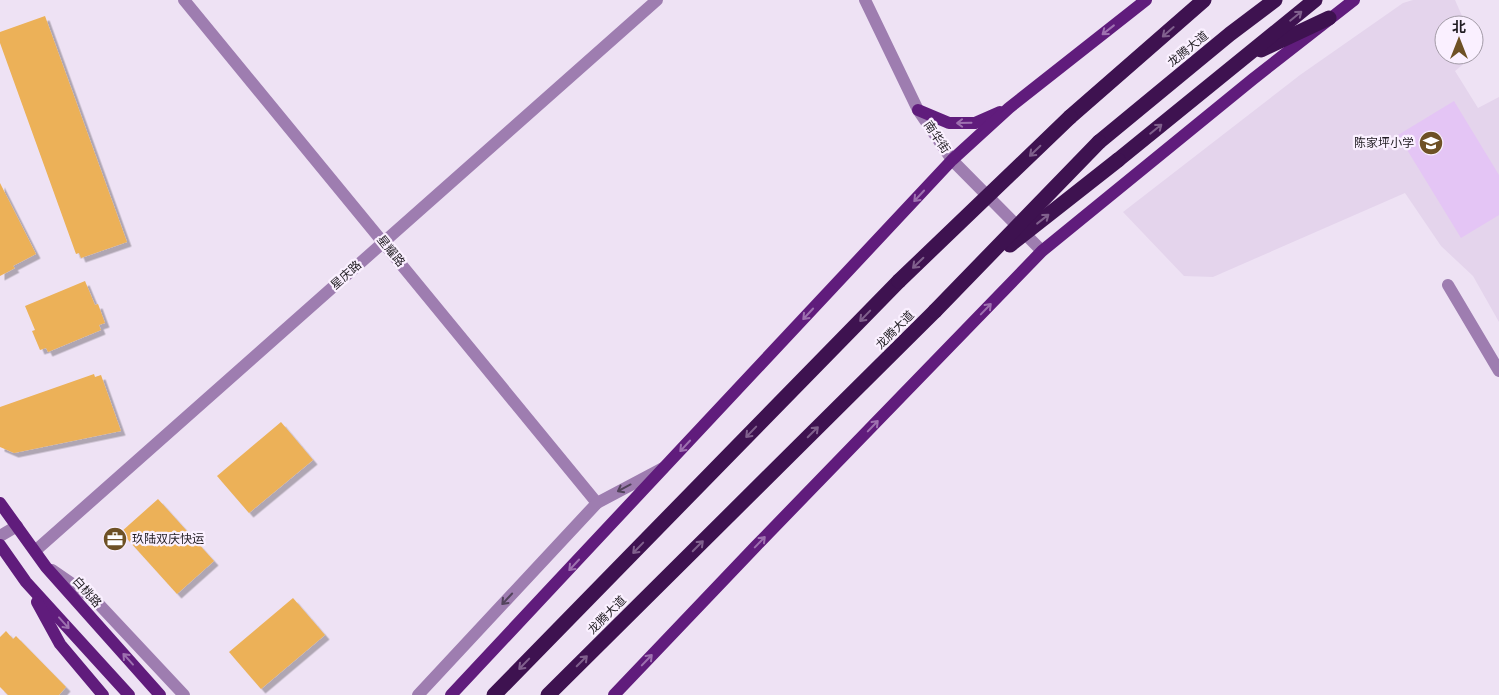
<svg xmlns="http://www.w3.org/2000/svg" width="1499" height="695" font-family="'Fira Sans','Noto Sans SC',sans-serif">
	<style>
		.built { fill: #e4d4ec }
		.green { fill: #e4c5f5 }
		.building { fill: #ecb158; filter: url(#shadow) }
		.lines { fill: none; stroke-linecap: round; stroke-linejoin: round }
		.minor { stroke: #9e7db0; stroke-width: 12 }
		.major { stroke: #601c7c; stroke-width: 12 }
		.highway { stroke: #3e1250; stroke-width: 15 }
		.highway-bridge { stroke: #3e1250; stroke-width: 15 }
		.oneway { stroke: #80608d }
		.oneway2 { stroke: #9e71b0 }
		.oneway3 { stroke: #52435b }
		.labels { text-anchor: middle; stroke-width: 4.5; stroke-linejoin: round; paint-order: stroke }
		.street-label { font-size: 12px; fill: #201c22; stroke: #faf0ff }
		.poi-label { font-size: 12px; fill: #201c22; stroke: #faf0ff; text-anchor: end }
	</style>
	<defs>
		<filter id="shadow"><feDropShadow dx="4.5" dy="4.5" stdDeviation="0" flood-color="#0004"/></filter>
	</defs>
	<rect width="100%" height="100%" fill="#eee2f4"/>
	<polygon class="built" points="1413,0 1455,0 1466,25 1444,25 1444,55 1474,55 1474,43 1478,52 1455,71 1478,108 1499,97 1499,322 1473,276 1441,246 1405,193 1213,277 1184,276 1123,212 1300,75 1403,3"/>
	<polygon class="green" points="1454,101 1499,175 1499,215 1461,238 1398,135"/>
	<g class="building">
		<polygon points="45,16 127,242 81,258 79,253 76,254 0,43 0,32"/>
		<polygon points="0,183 36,254 13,266 15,268 0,276"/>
		<polygon points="85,281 95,305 98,304 105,323 99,325 101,330 48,352 46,348 40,350 32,331 35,330 25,306"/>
		<polygon points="94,374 95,377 101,375 121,431 14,453 0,447 0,407"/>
		<polygon points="281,422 313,460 249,513 217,476"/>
		<polygon points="158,499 214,561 177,594 121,532"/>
		<polygon points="293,598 325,635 261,689 229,652"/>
		<polygon points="6,631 13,639 16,636 66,687 59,695 8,695 0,687 0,637"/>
	</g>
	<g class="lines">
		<g class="minor">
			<polyline points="184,0 597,503"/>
			<polyline points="865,0 918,110 952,160 1042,251"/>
			<polyline points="1448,285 1499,371"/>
			<polyline points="0,536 17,526"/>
			<polyline points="35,551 657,0"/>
			<polyline points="52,570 94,599 184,695"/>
			<polyline points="418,695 597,503 663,468"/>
		</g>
		<g class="major">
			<polyline points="918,110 949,123 975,123 1000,112"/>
			<polyline points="0,503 46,567 160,695"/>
			<polyline points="0,545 26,582 129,695"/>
			<polyline points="37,602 60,644 103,695"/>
			<polyline points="451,695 952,160 1009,108 1146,0"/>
			<polyline points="614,695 756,546 1042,251 1253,79 1354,0"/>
		</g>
		<g class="highway">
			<polyline points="1261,50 1329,18"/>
			<polyline points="1070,117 1204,0"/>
			<polyline points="1099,142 1230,34 1275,0"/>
			<polyline points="1118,160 1315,0"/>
			<polyline points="494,695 899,281"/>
			<polyline points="548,695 935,311"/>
		</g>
		<g class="highway-bridge">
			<polyline points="1010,245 1118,160"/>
			<polyline points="899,281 1070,117"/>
			<polyline points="935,311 1099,142"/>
		</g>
	</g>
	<defs><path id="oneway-shaft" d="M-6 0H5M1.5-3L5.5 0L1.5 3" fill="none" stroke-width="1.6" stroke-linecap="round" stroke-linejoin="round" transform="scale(1.25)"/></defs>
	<g class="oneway">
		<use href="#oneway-shaft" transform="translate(1296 16) rotate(-39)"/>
		<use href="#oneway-shaft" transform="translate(1168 32) rotate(139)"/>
		<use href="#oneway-shaft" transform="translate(1156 129) rotate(-39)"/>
		<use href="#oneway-shaft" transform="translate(1035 151) rotate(136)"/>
		<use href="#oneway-shaft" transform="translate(1043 219) rotate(-38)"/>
		<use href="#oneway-shaft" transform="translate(918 263) rotate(136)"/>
		<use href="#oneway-shaft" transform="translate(865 316) rotate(134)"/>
		<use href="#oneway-shaft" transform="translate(751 432) rotate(134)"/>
		<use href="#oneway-shaft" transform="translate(813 432) rotate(-45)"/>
		<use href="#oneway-shaft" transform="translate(698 546) rotate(-45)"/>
		<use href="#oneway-shaft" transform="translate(638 548) rotate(134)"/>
		<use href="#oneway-shaft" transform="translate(582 661) rotate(-45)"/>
		<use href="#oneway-shaft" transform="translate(524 664) rotate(134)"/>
	</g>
	<g class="oneway2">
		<use href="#oneway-shaft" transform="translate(1108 30) rotate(142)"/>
		<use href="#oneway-shaft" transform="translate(964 123) rotate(179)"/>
		<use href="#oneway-shaft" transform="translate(919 196) rotate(133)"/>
		<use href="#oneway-shaft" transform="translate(986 309) rotate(-46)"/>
		<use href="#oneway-shaft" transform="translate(808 314) rotate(133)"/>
		<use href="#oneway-shaft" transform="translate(873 426) rotate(-46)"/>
		<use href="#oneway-shaft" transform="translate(685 446) rotate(133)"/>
		<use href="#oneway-shaft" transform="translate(760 542) rotate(-46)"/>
		<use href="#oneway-shaft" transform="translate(574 565) rotate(133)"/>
		<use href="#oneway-shaft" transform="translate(64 623) rotate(48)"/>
		<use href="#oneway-shaft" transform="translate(128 659) rotate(-132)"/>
		<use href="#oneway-shaft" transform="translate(647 660) rotate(-46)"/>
	</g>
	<g class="oneway3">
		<use href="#oneway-shaft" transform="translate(624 488) rotate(152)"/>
		<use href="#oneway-shaft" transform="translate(507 599) rotate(133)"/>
	</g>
	<defs>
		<g id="school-disc" transform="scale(1.25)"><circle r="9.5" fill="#6e5125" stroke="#faf0ff"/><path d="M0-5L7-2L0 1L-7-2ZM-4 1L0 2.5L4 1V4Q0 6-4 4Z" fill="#fff"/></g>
		<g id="office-disc" transform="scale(1.25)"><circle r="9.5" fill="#6e5125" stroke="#faf0ff"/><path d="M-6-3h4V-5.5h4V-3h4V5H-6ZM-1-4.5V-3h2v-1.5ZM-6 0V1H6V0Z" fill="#fff"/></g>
	</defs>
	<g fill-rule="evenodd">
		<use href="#school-disc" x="1431" y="143"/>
		<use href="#office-disc" x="115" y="539"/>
	</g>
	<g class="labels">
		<g class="street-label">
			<text transform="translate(1188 49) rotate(-39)" y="4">龙腾大道</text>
			<text transform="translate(937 137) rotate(56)" y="4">南华街</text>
			<text transform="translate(391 251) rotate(51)" y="4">星耀路</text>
			<text transform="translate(346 275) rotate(-42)" y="4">星庆路</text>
			<text transform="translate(895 330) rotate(-45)" y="4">龙腾大道</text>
			<text transform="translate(87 592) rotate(48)" y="4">白桃路</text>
			<text transform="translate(607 615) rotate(-45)" y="4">龙腾大道</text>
		</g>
		<g class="poi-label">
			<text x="1414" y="147">陈家坪小学</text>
			<text x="132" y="543" text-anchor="start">玖陆双庆快运</text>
		</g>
	</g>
	<g transform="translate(1459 40)"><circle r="24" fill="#faf0ff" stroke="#a39ba7"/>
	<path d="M0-4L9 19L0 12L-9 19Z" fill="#6e5125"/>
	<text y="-8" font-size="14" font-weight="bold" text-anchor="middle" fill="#201c22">北</text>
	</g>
</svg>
